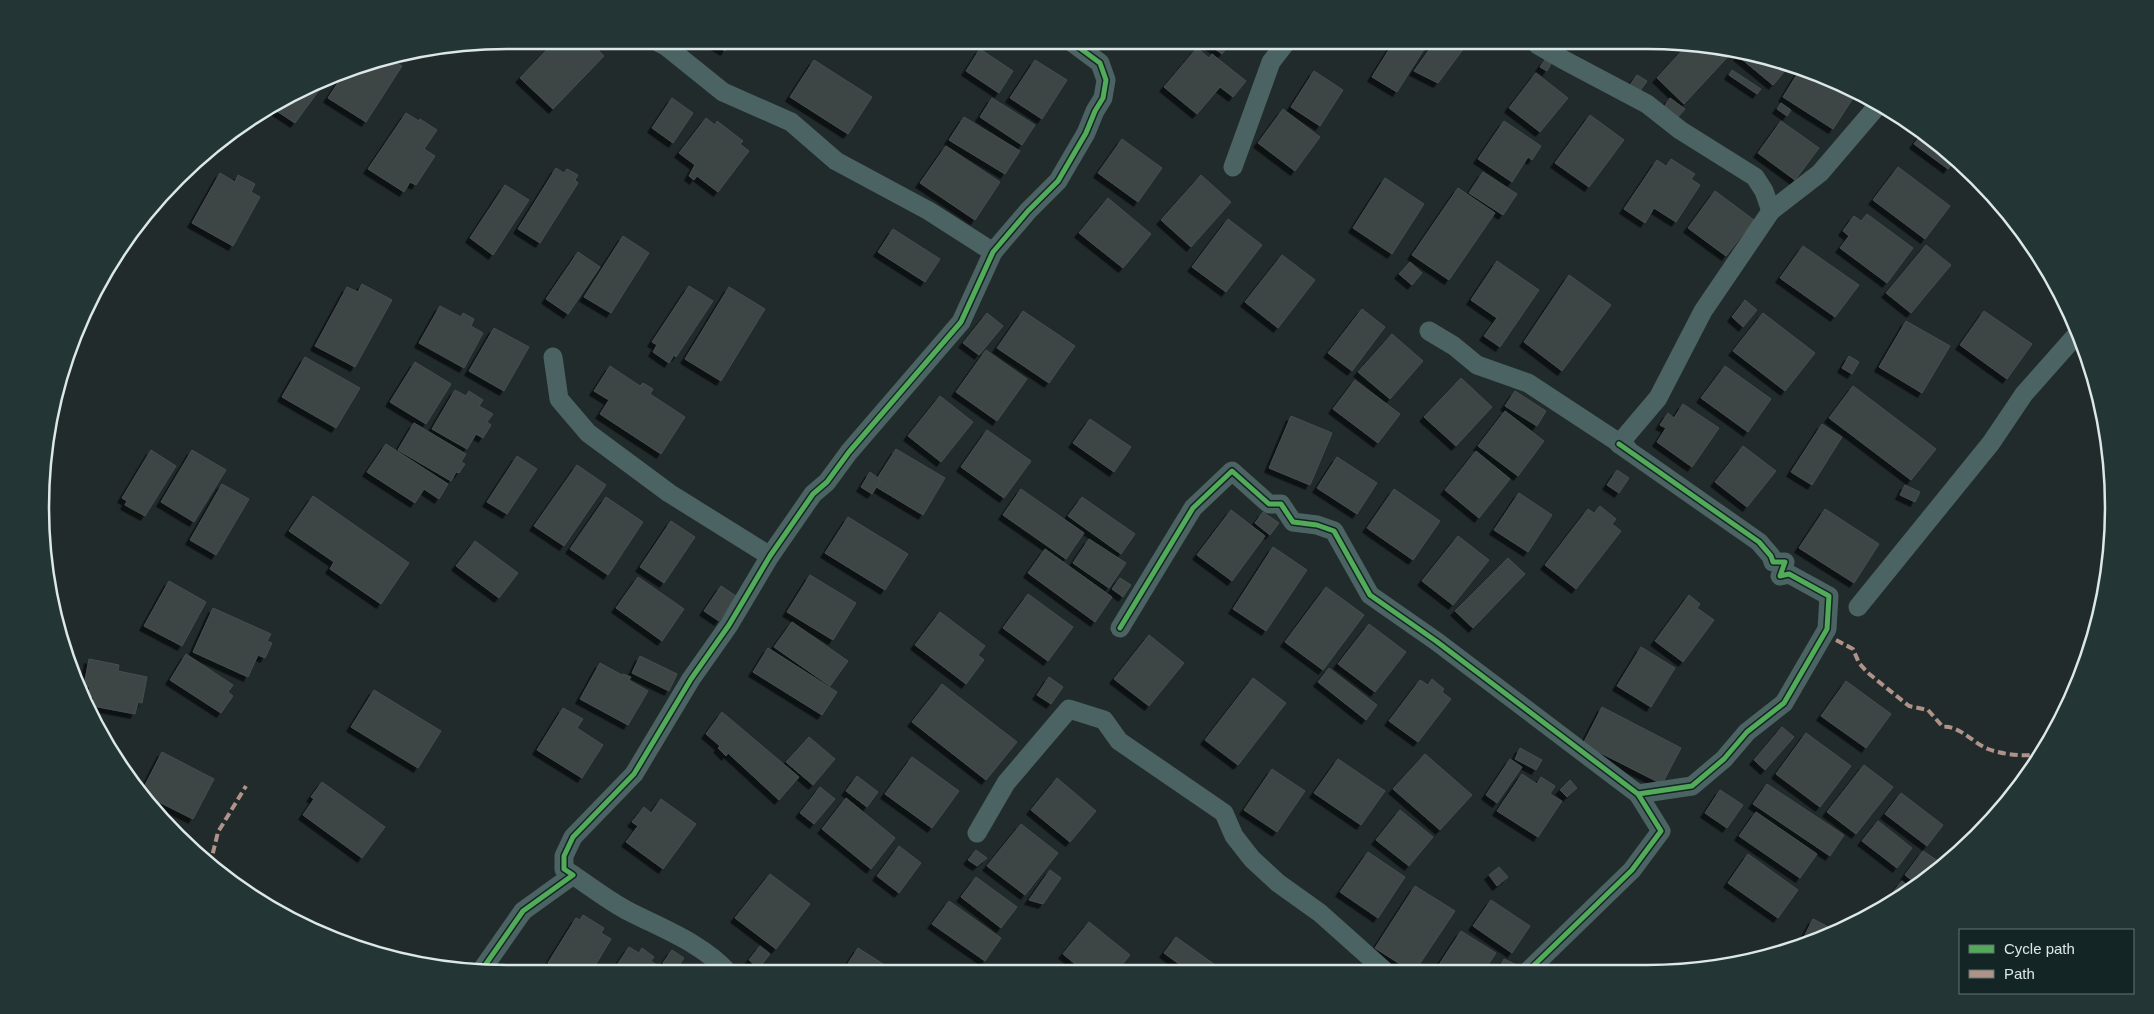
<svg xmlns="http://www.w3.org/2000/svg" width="2154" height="1014" font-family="Helvetica,sans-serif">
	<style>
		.building { fill: #3c4545; stroke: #464f4e; filter: url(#shadow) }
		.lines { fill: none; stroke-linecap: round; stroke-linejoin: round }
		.minor { stroke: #4b6363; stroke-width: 19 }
		.quiet { stroke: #af9288; stroke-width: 4; stroke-dasharray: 8 4; stroke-linecap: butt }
		.cycleway-casing { stroke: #142525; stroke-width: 8 }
		.cycleway { stroke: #51ab58; stroke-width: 5 }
		.rim { fill: none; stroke: #dce7e7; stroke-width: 2.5 }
	</style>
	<defs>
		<filter id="shadow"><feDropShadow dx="-4.5" dy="4.5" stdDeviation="0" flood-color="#0009"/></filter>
	</defs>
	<rect width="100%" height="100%" fill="#222b2b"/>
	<g class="building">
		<polygon points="556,40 588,40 604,56 553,109 520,78"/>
		<polygon points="707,40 733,40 725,51"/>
		<polygon points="1203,40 1239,40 1235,44 1232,41 1222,54"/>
		<polygon points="1395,40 1416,40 1426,46 1397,92 1372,77"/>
		<polygon points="1436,40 1470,40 1438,83 1414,71"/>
		<polygon points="1688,44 1735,49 1684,104 1657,78"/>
		<polygon points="1197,48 1209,58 1212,54 1246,81 1233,97 1220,87 1197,114 1164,87"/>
		<polygon points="980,49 1013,71 999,93 966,71"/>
		<polygon points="1742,50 1790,65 1773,85 1738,56"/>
		<polygon points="392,59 402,66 366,122 328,98 347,69 357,65"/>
		<polygon points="814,60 872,97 848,134 790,97"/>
		<polygon points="1035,60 1067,80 1042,119 1010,98"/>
		<polygon points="1545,60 1551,64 1547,71 1540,67"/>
		<polygon points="1801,68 1825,75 1857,92 1833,129 1783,97"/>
		<polygon points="1732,70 1761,89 1757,94 1729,75"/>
		<polygon points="1314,71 1343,90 1320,126 1291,107"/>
		<polygon points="1536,73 1568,98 1540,132 1509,108"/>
		<polygon points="1637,75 1647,81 1640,91 1630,85"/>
		<polygon points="328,78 295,123 269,106 274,102"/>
		<polygon points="672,98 693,113 673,143 652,128"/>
		<polygon points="992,98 1035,125 1022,145 980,117"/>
		<polygon points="1670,98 1685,109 1678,117 1664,107"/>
		<polygon points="1781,103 1791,110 1787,116 1777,109"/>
		<polygon points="1283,109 1320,137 1295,171 1258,143"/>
		<polygon points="406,113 419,121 420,119 437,130 424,149 435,156 416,185 410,182 404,192 368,169"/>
		<polygon points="1590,115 1624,140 1589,187 1555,163"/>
		<polygon points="964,117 1020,151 1005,174 949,140"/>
		<polygon points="706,118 715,125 717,121 743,141 740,144 749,151 718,192 697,176 694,180 689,176 695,165 679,153"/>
		<polygon points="1504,121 1541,146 1532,160 1528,157 1512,182 1478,159"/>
		<polygon points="1781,121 1819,148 1795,180 1758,153"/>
		<polygon points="1923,132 1955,159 1948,169 1914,144"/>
		<polygon points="1122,139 1162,168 1138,202 1098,173"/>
		<polygon points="946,146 1000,182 975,220 920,183"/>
		<polygon points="1671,159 1695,174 1691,179 1700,185 1676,222 1654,208 1645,223 1624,209 1657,160 1666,166"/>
		<polygon points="1898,167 1950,206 1925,239 1873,200"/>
		<polygon points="556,168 564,173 567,169 578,175 575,180 578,183 540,243 518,229"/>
		<polygon points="1483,172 1517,194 1503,215 1469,193"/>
		<polygon points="220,173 235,182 238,175 255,184 251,192 260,197 233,246 192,223"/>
		<polygon points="1201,175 1231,202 1191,247 1161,220"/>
		<polygon points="1385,178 1424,204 1392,254 1353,228"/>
		<polygon points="505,185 529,200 493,255 470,238"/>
		<polygon points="1458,188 1495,213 1449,280 1412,255"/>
		<polygon points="1715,191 1754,220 1726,256 1688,228"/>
		<polygon points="1108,198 1151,234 1123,268 1079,233"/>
		<polygon points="1867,214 1913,248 1887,283 1840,248 1849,236 1843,231 1854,216 1861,221"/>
		<polygon points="1228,219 1262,245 1226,292 1192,267"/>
		<polygon points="893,229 940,259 925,282 878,252"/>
		<polygon points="623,236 649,253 611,313 584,297"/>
		<polygon points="1926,245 1951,265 1911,313 1886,293"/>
		<polygon points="1803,246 1859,285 1835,317 1780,278"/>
		<polygon points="578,252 600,267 568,314 546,299"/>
		<polygon points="1282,255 1315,280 1278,328 1245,302"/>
		<polygon points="1497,261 1539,290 1500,347 1484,336 1497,318 1471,300"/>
		<polygon points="1410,262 1422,273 1412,285 1399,274"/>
		<polygon points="1569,275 1611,305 1562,371 1524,342"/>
		<polygon points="362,284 392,300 355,367 315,346 347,287 358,292"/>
		<polygon points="689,286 713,301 676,357 674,355 669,363 653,352 657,345 652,342"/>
		<polygon points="729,287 765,309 721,381 685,359"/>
		<polygon points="1745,300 1757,310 1743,327 1732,317"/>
		<polygon points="440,306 461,317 463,313 474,319 471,326 483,333 464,368 419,343"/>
		<polygon points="1362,309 1385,327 1352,371 1328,353"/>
		<polygon points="1023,311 1075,346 1049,383 997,348"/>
		<polygon points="1984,311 2032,344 2007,379 1960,345"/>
		<polygon points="987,313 1003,326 979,355 963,343"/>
		<polygon points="1763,313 1815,353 1785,391 1733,351"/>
		<polygon points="1906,321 1950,346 1922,393 1879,367"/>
		<polygon points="494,328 529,347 504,391 469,371"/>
		<polygon points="1392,334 1423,361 1390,399 1358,372"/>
		<polygon points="986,350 1027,379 997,421 956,392"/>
		<polygon points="1849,356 1859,362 1852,374 1842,368"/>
		<polygon points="305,357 360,388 336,428 282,397"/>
		<polygon points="415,362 451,384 426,424 390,402"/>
		<polygon points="610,366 640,386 643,383 653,389 650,394 685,417 661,454 600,414 609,400 594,391"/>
		<polygon points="1725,366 1771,399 1748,432 1701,398"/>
		<polygon points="1461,378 1492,407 1456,446 1424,417"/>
		<polygon points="1355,380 1400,414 1378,443 1333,409"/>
		<polygon points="1853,386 1936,449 1911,480 1829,418"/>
		<polygon points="455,390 466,396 469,391 483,400 479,406 493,414 487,422 491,425 483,438 476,434 467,449 432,429"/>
		<polygon points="1515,391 1546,411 1537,426 1505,406"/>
		<polygon points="940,396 973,422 941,462 908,436"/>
		<polygon points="1683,404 1719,428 1692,467 1657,442 1666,428 1660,425 1668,413 1674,418"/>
		<polygon points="1505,411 1544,441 1518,476 1478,446"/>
		<polygon points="1291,416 1332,433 1310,485 1269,468"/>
		<polygon points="1090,419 1131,447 1114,472 1073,443"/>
		<polygon points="414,423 466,454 461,462 465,464 459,473 456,472 451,481 398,450"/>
		<polygon points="1822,424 1842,437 1812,485 1791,472"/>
		<polygon points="987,430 1031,461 1004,498 961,467"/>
		<polygon points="386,444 448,484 439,499 424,489 415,503 367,472"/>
		<polygon points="1743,446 1776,471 1747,507 1715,482"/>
		<polygon points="896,449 945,478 923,515 873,485"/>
		<polygon points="151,450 176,466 145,516 125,505 127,501 122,498"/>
		<polygon points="192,450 226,470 194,522 161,502"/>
		<polygon points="1476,451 1510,479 1479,518 1445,490"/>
		<polygon points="517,456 537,469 507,514 487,502"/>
		<polygon points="1337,457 1377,483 1357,514 1317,488"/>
		<polygon points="577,465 606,485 564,546 534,526"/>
		<polygon points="1617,470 1629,478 1619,493 1607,485"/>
		<polygon points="870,472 881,480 872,494 861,487"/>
		<polygon points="222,484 249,499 216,555 190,540"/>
		<polygon points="1905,485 1920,492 1915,502 1900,495"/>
		<polygon points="1021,489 1084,533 1066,559 1003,515"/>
		<polygon points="1394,489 1440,521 1413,560 1367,528"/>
		<polygon points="1519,493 1552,515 1528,552 1494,530"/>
		<polygon points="313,496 409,563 381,604 330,569 334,562 289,531"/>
		<polygon points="606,497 643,522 608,575 570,549"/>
		<polygon points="1082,497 1135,534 1121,554 1068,516"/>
		<polygon points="1600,506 1616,519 1612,524 1621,531 1576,589 1545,565 1588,509 1594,513"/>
		<polygon points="1825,509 1879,544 1854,583 1799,548"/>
		<polygon points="1231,510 1265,536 1232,581 1197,555"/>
		<polygon points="1263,512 1279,523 1270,535 1255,523"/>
		<polygon points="848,517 908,554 885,590 825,553"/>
		<polygon points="671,521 695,537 664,583 640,567"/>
		<polygon points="1458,536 1489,560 1453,605 1422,581"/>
		<polygon points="1089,539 1126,563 1109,588 1073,563"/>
		<polygon points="475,541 518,573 499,598 456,566"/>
		<polygon points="1273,547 1307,570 1266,631 1233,609"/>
		<polygon points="1045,549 1112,597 1095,622 1028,573"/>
		<polygon points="1508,558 1525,574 1473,628 1455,611"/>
		<polygon points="810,575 856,603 833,640 787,612"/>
		<polygon points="638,577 684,609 662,641 616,608"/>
		<polygon points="1120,578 1131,585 1123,597 1112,589"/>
		<polygon points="169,581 206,602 182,646 144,626"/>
		<polygon points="721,586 736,596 719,621 704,611"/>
		<polygon points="1326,587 1364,615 1323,670 1285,642"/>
		<polygon points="1028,594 1073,627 1048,661 1003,628"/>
		<polygon points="1689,595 1700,604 1697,608 1714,620 1683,662 1655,641"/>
		<polygon points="213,608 271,634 267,641 272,643 265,658 258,655 248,677 193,652"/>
		<polygon points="940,612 985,646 978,655 984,660 966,684 915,645"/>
		<polygon points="792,622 848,661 830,686 774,647"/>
		<polygon points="1369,624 1406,652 1375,692 1338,664"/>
		<polygon points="1149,635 1184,663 1149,706 1114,679"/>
		<polygon points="1641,647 1675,668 1651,707 1617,686"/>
		<polygon points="768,648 837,692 822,715 753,672"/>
		<polygon points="186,654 233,685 228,692 233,696 221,713 170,680"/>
		<polygon points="640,656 677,674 669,691 632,673"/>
		<polygon points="89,659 119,665 118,671 147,677 142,703 138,702 135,714 93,706 94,697 88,696 90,687 84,686"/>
		<polygon points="600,663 622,675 623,674 631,677 629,680 648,691 628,725 580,699"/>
		<polygon points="1329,668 1377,705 1366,720 1318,682"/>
		<polygon points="1049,677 1063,687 1051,704 1037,695"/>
		<polygon points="1253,678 1286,703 1238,765 1205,740"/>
		<polygon points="1432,679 1444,689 1442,692 1451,699 1418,742 1389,721 1420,680 1428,685"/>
		<polygon points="1846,681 1891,714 1866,748 1821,716"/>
		<polygon points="942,684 1017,742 986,780 912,722"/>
		<polygon points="374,690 441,731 418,768 351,727"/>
		<polygon points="1602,707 1681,748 1662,784 1583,744"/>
		<polygon points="563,708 583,719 577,728 603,745 582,778 537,750"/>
		<polygon points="722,712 799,777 779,800 728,753 726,756 718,748 720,746 706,734"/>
		<polygon points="1782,727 1794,737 1765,770 1754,760"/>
		<polygon points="1806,733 1851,766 1820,807 1776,774"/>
		<polygon points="809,737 835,759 813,785 786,762"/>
		<polygon points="1520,748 1542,760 1536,770 1515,759"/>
		<polygon points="162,752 214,779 193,819 149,797 143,789"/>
		<polygon points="1425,754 1472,795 1440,830 1393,789"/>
		<polygon points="912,757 959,791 932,828 885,794"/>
		<polygon points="1338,759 1385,791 1361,825 1314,793"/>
		<polygon points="1510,759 1522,767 1497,803 1486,795"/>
		<polygon points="1864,765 1893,787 1856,834 1827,812"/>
		<polygon points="1272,769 1305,791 1277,832 1244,810"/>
		<polygon points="1522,774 1537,784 1541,777 1555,786 1550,794 1562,801 1538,837 1497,811"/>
		<polygon points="857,776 878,792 867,807 846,791"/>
		<polygon points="1057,778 1096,811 1070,842 1031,810"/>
		<polygon points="1570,780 1577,788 1567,797 1560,790"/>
		<polygon points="322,782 385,827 362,858 303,815 314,799 311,797"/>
		<polygon points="1767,784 1844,835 1830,856 1753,804"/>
		<polygon points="820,787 835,799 814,824 800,813"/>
		<polygon points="1720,790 1743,805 1727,828 1705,813"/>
		<polygon points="1901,793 1943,825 1927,846 1885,814"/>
		<polygon points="846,798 895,838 871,869 822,829"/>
		<polygon points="661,799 696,824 663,869 626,842 638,826 632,822 644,807 651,813"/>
		<polygon points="1400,810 1433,837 1409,866 1376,840"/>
		<polygon points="1756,812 1817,854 1800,878 1739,836"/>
		<polygon points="1878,821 1912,848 1897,868 1862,841"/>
		<polygon points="1021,824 1058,853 1025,895 987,866"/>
		<polygon points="899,846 921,863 899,893 877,876"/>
		<polygon points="976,850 987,858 977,866 968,860"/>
		<polygon points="1923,851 1944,865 1932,877 1918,885 1905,875"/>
		<polygon points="1368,852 1405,877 1378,918 1340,892"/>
		<polygon points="1748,854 1798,890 1778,918 1728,883"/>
		<polygon points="1499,867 1508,877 1497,886 1489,875"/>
		<polygon points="1050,870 1061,878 1043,904 1029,900"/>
		<polygon points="770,874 810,904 776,949 735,918"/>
		<polygon points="976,877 1017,907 1001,928 961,897"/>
		<polygon points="1902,881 1912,889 1882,906"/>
		<polygon points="1415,886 1455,911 1415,971 1411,971 1375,948"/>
		<polygon points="1491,900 1530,926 1512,953 1473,926"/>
		<polygon points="949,901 1001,938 985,961 932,924"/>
		<polygon points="583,915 604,928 601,933 611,939 590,974 566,974 548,963 576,918 580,920"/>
		<polygon points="1813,919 1838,932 1826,938 1800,945"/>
		<polygon points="1089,922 1130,955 1116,972 1085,972 1063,954"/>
		<polygon points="1461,931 1496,953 1484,971 1435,971"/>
		<polygon points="1176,937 1218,967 1214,972 1190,972 1164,953"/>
		<polygon points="760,946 770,954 759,968 749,960"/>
		<polygon points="629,947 639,953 642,948 654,957 651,961 668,973 611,974"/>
		<polygon points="858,948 894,971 893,973 842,973"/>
		<polygon points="672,950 684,958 675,971 663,963"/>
		<polygon points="1504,959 1517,965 1514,971 1498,971"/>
	</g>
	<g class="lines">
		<g class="minor">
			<polyline points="654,40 667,47 723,92 791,122 836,161 929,211 993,252"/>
			<polyline points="1533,40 1538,45 1562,59 1647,104 1680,130 1755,177 1764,191 1771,211"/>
			<polyline points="1233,167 1271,62 1288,40"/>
			<polyline points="1429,331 1454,346 1477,365 1528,383 1627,448"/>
			<polyline points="553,357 559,399 588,433 669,493 770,556"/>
			<polyline points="1619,444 1658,398 1703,311 1771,211 1820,173 1879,104"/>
			<polyline points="1858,607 1991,443 2024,394 2079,332"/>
			<polyline points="1120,628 1193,508 1232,471 1269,504 1281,504 1293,522 1317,525 1334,531 1370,595 1436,641 1638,794"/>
			<polyline points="977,833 1006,783 1069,709 1104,720 1119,741 1224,813 1234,836 1252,859 1278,883 1320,913 1385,971"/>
			<path d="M573 875C591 887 609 901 628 911 663 929 702 943 729 973"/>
			<polyline points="481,971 523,911 573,875 564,869 564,856 573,837 634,774 691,679 729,625 770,556 813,494 827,482 849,452 961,322 993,252 1028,211 1058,181 1086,133 1095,111 1103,98 1106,80 1100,63 1069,40"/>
			<polyline points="1528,971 1632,870 1661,831 1638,794 1692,786 1724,759 1747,732 1784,703 1827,629 1829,596 1789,574 1780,576 1785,562 1773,562 1771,556 1759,542 1619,444"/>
		</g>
		<g class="quiet">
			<path d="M1836 640 1853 649 1859 663 1868 673 1909 706 1928 710 1943 727C1959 725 1973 743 1988 749 2004 755 2022 756 2039 755"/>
			<polyline points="210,865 218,832 246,786"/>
		</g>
		<g class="cycleway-casing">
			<g id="cycleway">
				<polyline points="1120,628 1193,508 1232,471 1269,504 1281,504 1293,522 1317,525 1334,531 1370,595 1436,641 1638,794"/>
				<polyline points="481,971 523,911 573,875 564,869 564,856 573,837 634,774 691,679 729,625 770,556 813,494 827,482 849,452 961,322 993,252 1028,211 1058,181 1086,133 1095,111 1103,98 1106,80 1100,63 1069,40"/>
				<polyline points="1528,971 1632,870 1661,831 1638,794 1692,786 1724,759 1747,732 1784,703 1827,629 1829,596 1789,574 1780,576 1785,562 1773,562 1771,556 1759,542 1619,444"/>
			</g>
		</g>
		<use href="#cycleway" class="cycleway"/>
	</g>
	<path d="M0 0H2154V1014H0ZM507 49H1647A458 458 0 0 1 2105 507V507A458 458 0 0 1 1647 965H507A458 458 0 0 1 49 507V507A458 458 0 0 1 507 49Z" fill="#243535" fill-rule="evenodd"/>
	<path class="rim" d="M507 49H1647A458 458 0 0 1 2105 507V507A458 458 0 0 1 1647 965H507A458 458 0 0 1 49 507V507A458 458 0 0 1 507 49Z"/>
	<rect x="1959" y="929" width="175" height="65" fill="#142525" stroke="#647373"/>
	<rect x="1969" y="945" width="25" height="8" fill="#51ab58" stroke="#647373"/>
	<text x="2004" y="954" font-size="15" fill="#dce7e7">Cycle path</text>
	<rect x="1969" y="970" width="25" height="8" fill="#af9288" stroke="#647373"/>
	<text x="2004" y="979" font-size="15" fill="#dce7e7">Path</text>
</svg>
